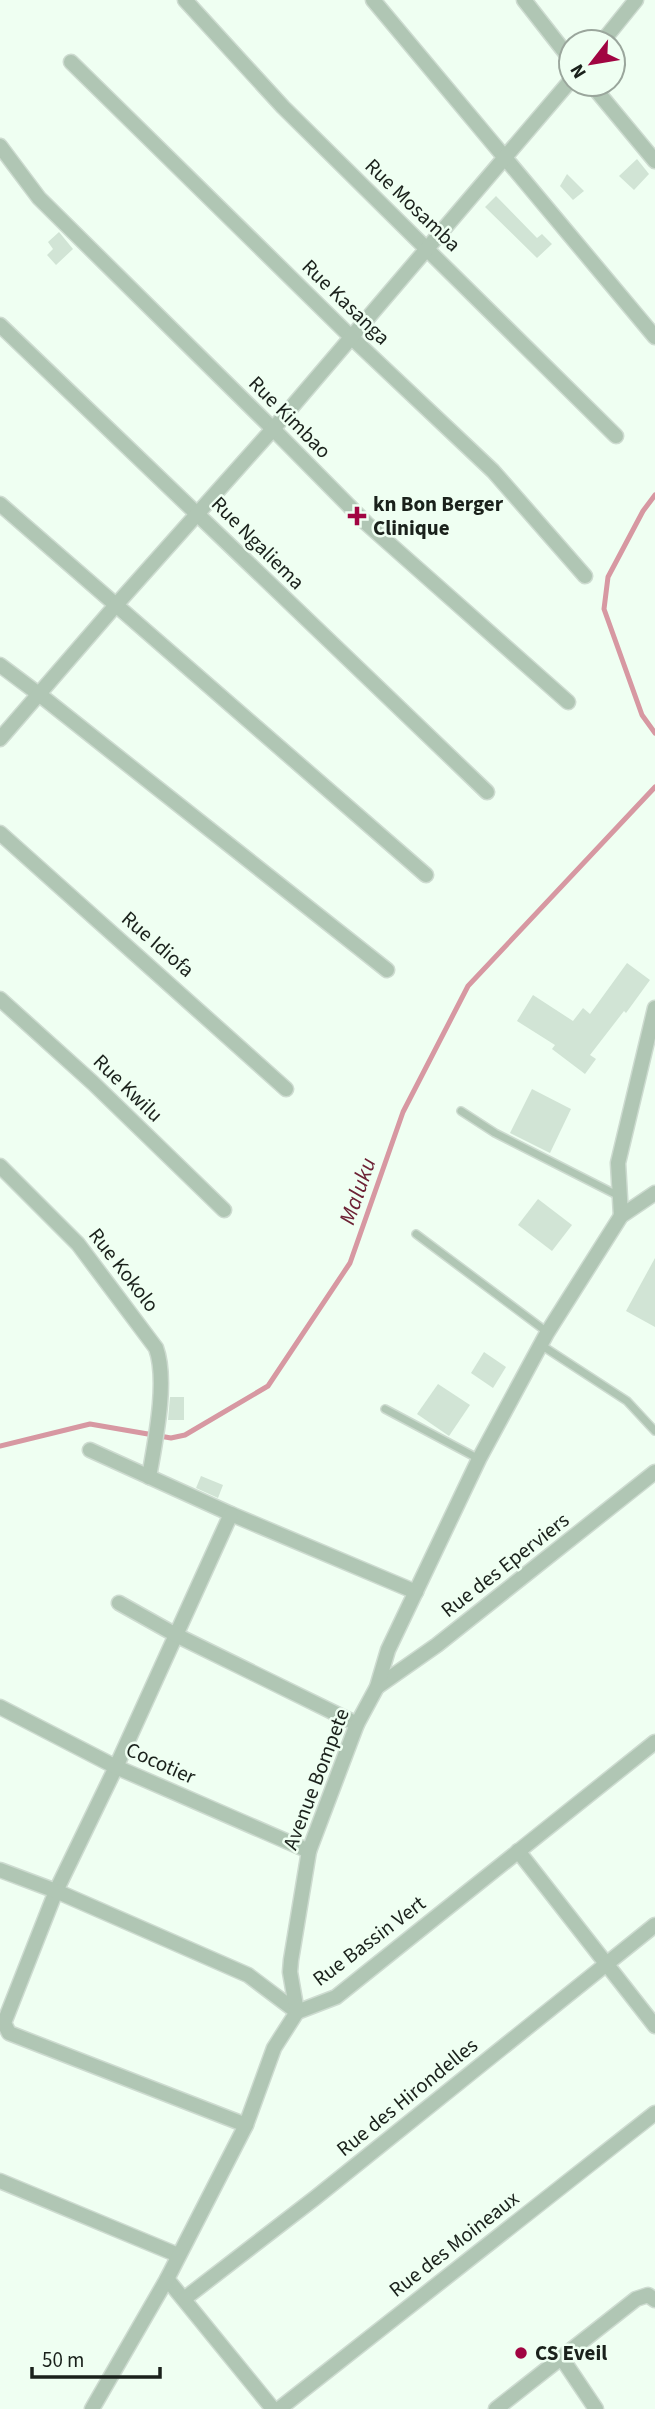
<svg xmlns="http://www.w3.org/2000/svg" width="655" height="2409" font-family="'Source Sans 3',sans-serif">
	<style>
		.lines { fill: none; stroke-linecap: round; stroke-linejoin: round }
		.stream { stroke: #d798a2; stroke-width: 5 }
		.building { fill: #d1e4d5 }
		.lane-casing { stroke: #cddbd0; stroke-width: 10 }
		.street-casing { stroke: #cddbd0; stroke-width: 17 }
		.lane { stroke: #b0c6b4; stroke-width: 7 }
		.street { stroke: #b0c6b4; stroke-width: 14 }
		.poi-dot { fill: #a10542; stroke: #effff2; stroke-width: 2.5 }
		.labels { text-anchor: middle; stroke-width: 5; stroke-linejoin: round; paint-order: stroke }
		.street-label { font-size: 21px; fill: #1a211b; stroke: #effff2 }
		.poi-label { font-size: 21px; font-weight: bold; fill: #1a211b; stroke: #effff2; text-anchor: start }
		.water-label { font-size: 23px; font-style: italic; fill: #6d2235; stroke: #effff2 }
	</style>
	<rect width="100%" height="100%" fill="#effff2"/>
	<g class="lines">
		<g class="stream">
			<polyline points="655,495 643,511 608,577 604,609 642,715 655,733"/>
			<polyline points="0,1446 90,1424 171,1438 185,1435 268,1386 350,1263 403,1112 468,986 655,787"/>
		</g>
	</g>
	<g class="building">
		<polygon points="637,159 649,174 634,190 619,176"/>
		<polygon points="567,174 584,191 573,200 560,186"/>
		<polygon points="496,196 537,238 542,234 552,244 537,258 485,207"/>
		<polygon points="59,232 73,249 56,265 47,255 53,249 48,242"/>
		<polygon points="627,963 650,980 626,1013 624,1011 590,1055 596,1059 585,1074 552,1049 555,1045 517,1021 533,995 573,1021 583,1008 590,1014"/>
		<polygon points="532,1089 571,1109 550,1153 510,1133"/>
		<polygon points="538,1199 572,1225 552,1251 518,1225"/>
		<polygon points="655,1258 655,1327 626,1311"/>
		<polygon points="484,1352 506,1367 493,1388 471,1373"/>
		<polygon points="438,1384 470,1405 449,1436 417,1414"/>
		<polygon points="170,1397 184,1397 184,1420 168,1420"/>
		<polygon points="201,1476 223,1485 218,1498 196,1488"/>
	</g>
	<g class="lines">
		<g class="lane-casing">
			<g id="lane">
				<polyline points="461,1111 495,1133 619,1196"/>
				<polyline points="416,1234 547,1332"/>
				<polyline points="541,1345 627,1401 655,1431"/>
				<polyline points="385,1409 479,1459"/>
			</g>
		</g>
		<g class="street-casing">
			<g id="street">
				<polyline points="185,0 283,107 616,436"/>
				<polyline points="373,0 655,337"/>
				<polyline points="524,0 571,60"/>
				<polyline points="602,42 636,0"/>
				<polyline points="71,62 351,337 493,471 585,576"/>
				<polyline points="591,84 655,161"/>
				<polyline points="0,146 39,198 273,429 366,523 568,702"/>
				<path d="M0 325C163 480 324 637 487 792"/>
				<polyline points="0,504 426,875"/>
				<polyline points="0,665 40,695 387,970"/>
				<polyline points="0,739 116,605 273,429 571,80"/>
				<polyline points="0,833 286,1089"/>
				<polyline points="0,999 93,1083 224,1210"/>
				<path d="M0 1166 78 1244 156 1348C168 1381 155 1442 149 1477"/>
				<polyline points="621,1216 618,1163 655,1008"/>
				<polyline points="90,1450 231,1514 416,1592"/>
				<polyline points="231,1514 116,1767 56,1891 4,2023 9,2033 246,2125"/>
				<polyline points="119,1603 176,1635 357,1724"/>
				<polyline points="377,1687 437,1645 655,1472"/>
				<polyline points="0,1707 116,1767 309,1851"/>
				<polyline points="518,1851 655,2026"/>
				<polyline points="0,1870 56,1891 248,1975 297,2012 336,1997 655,1742"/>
				<polyline points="0,2181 178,2255"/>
				<polyline points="167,2279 273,2409"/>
				<polyline points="184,2299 315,2198 655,1925"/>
				<polyline points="561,2357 596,2409"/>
				<polyline points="92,2409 167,2279 246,2125 274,2048 297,2012 290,1972 291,1960 309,1851 357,1724 377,1687 388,1650 479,1459 547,1333 621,1216 655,1193"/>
				<polyline points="279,2409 655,2113"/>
				<polyline points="496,2409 636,2299 648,2295 655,2300"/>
			</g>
		</g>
		<use href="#lane" class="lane"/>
		<use href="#street" class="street"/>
	</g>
	<g class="poi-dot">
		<path d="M353.5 505.5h7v7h7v7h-7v7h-7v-7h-7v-7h7z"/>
		<circle cx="521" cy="2353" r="7"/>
	</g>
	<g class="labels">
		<g class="street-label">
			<text transform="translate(413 205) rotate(44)" y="7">Rue Mosamba</text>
			<text transform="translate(346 302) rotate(44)" y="7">Rue Kasanga</text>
			<text transform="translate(290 417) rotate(45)" y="7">Rue Kimbao</text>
			<text transform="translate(258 543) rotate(45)" y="7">Rue Ngaliema</text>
			<text transform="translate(158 944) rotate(41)" y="7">Rue Idiofa</text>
			<text transform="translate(128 1088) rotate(44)" y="7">Rue Kwilu</text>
			<text transform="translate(124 1270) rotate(52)" y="7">Rue Kokolo</text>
			<text transform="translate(505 1565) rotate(-38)" y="7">Rue des Eperviers</text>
			<text transform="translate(161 1763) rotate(24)" y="7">Cocotier</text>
			<text transform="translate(316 1779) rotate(-69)" y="7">Avenue Bompete</text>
			<text transform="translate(369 1941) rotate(-37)" y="7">Rue Bassin Vert</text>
			<text transform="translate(407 2097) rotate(-39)" y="7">Rue des Hirondelles</text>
			<text transform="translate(454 2244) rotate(-38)" y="7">Rue des Moineaux</text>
		</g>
		<g class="poi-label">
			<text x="373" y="511">kn Bon Berger<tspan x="373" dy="24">Clinique</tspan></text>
			<text x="535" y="2360">CS Eveil</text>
		</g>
		<g class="water-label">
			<text transform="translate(357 1191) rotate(-71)" y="8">Maluku</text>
		</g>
	</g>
	<g transform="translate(592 63) rotate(239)"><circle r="33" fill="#effff2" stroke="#9aa69c" stroke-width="2"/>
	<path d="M0-5L12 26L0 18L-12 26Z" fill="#a10542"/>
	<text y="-10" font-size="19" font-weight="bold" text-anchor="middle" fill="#1a211b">N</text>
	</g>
	<path d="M32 2367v10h128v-10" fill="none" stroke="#1a211b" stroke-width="3.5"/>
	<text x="42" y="2367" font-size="21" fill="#1a211b" stroke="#effff2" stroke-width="5" paint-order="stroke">50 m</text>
</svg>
